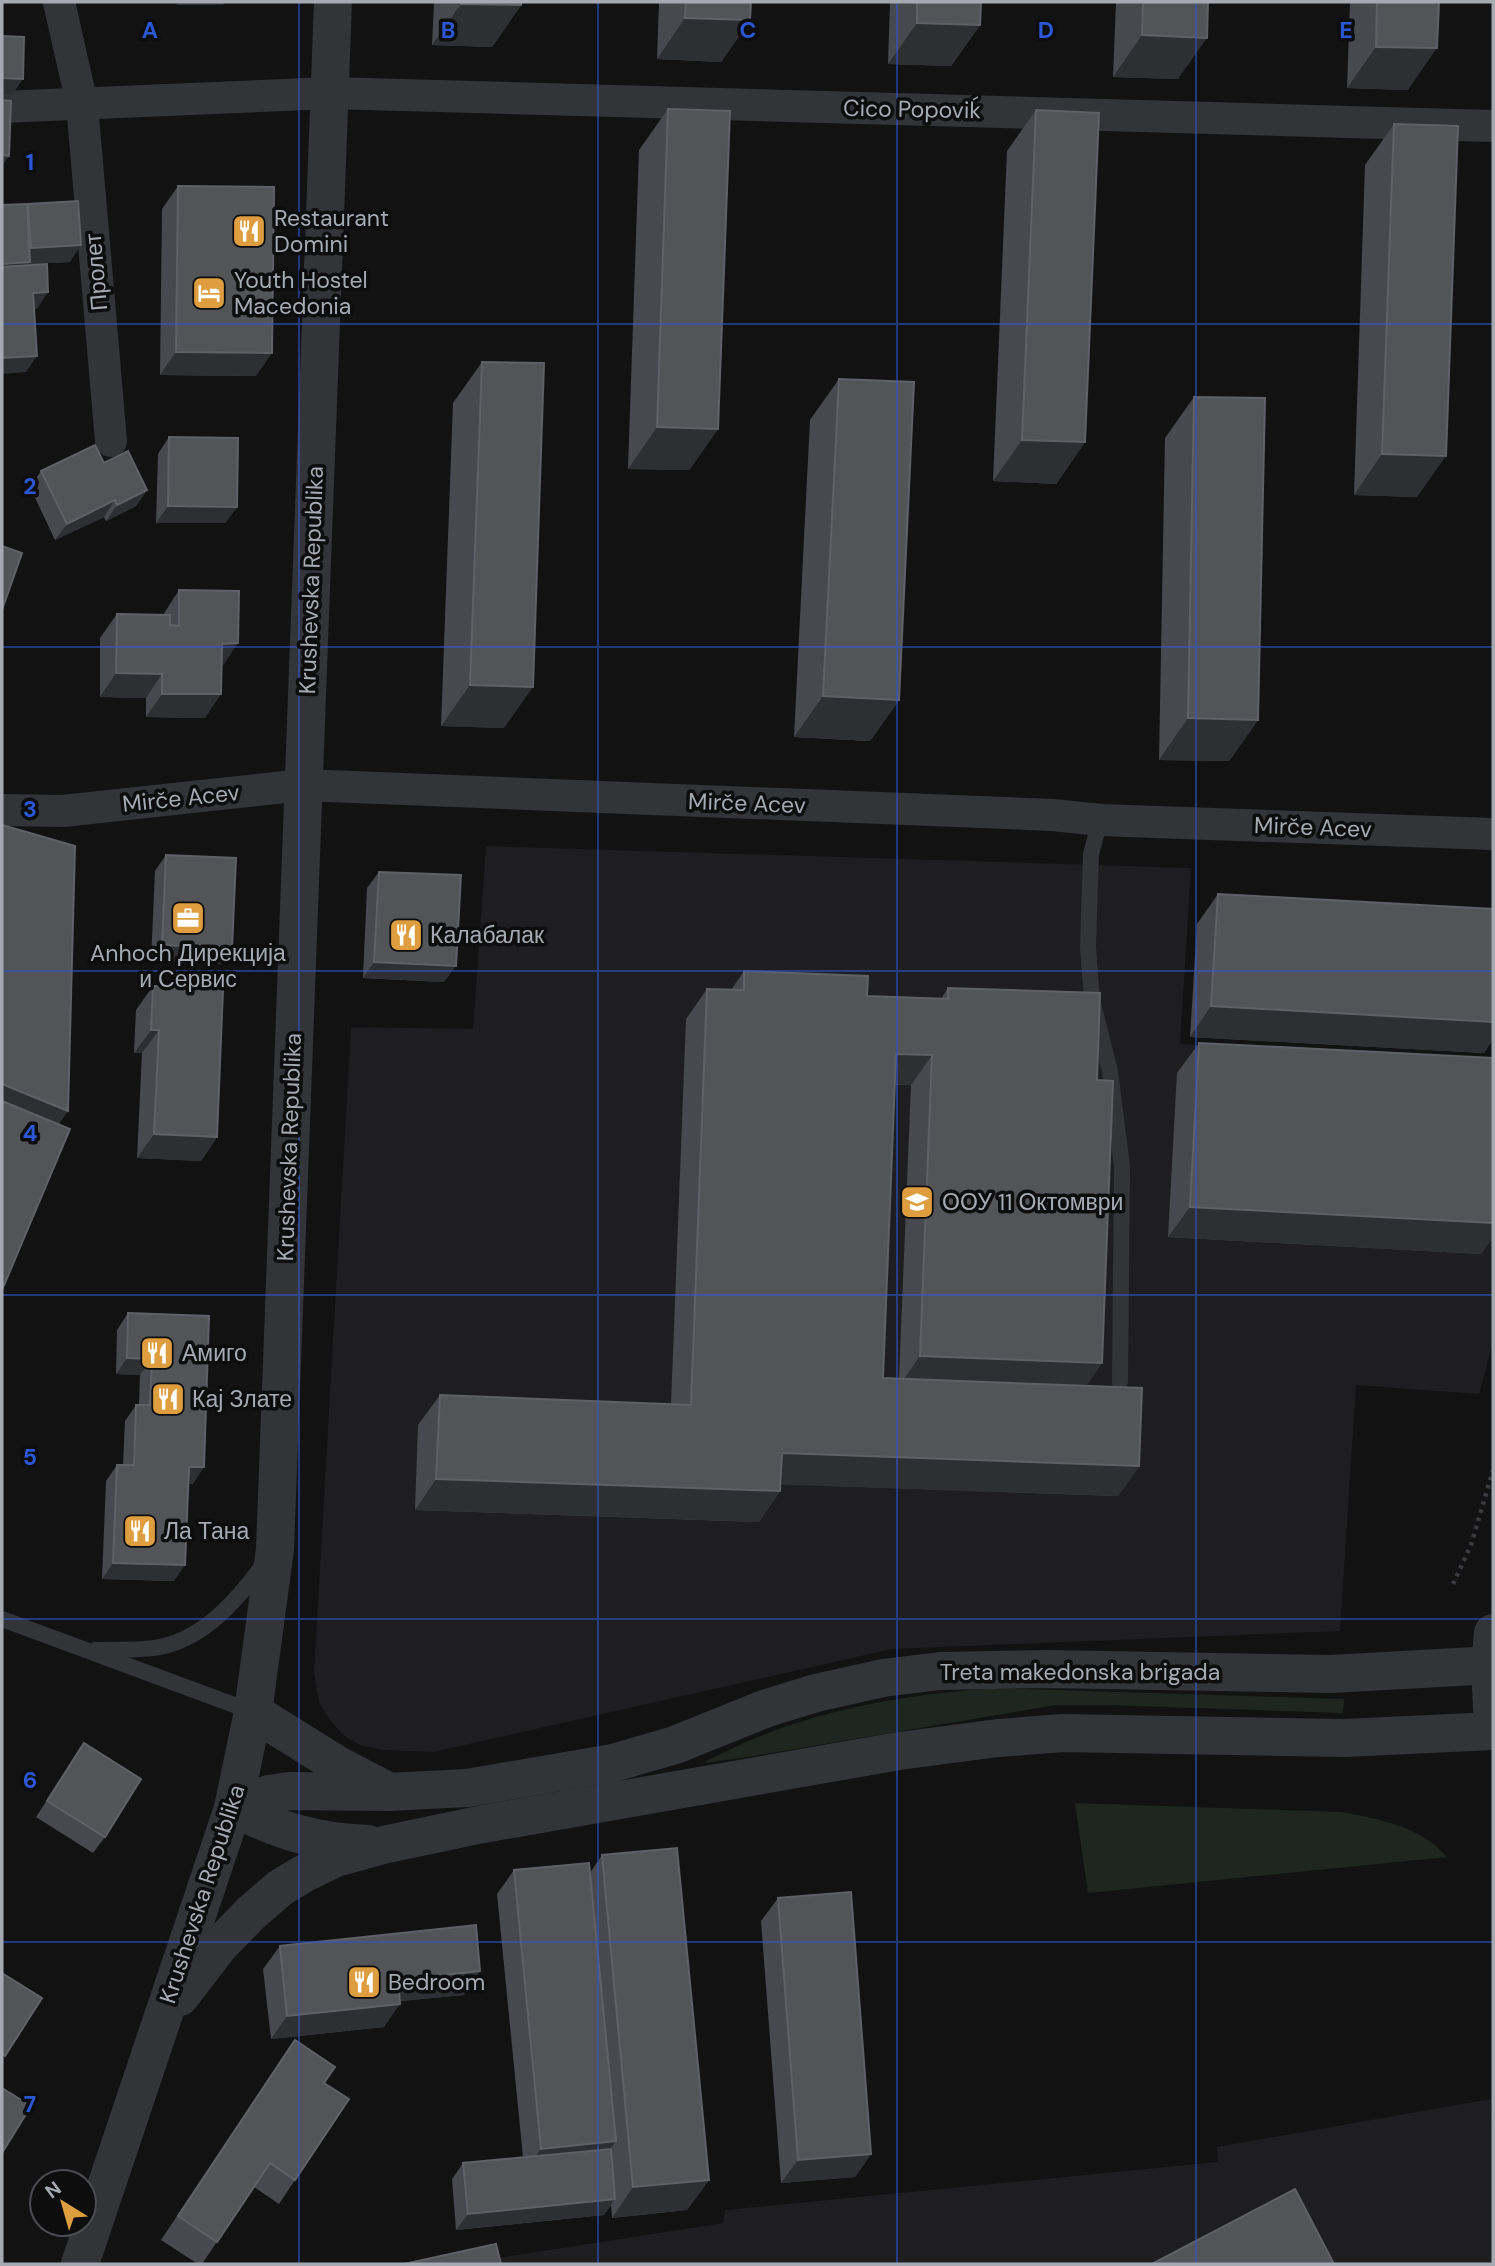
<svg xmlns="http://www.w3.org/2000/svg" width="1495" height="2266" font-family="'DM Sans',sans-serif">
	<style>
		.built { fill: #1e1e20 }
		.green { fill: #1f261f }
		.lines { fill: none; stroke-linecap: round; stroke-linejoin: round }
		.path { stroke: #3a3b3f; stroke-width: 4.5; stroke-dasharray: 3.5 5; stroke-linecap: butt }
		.service { stroke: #333438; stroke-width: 16 }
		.minor { stroke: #333438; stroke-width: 32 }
		.tertiary { stroke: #333438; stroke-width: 38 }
		.wall { fill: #48494e; fill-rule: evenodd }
		.shaded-wall { fill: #2e2f32 }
		.building { fill: #525458; stroke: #5f6166; stroke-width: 2 }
		.grid { fill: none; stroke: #2b57d4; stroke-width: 2; stroke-opacity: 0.55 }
		.labels { text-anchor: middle; stroke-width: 7; stroke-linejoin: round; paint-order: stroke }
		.street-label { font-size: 23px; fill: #a5aab2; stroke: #0d0d0e }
		.poi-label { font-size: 23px; fill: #a5aab2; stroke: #0d0d0e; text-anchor: start }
		.grid-label { font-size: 23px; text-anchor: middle; font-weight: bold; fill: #2b57d4; stroke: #0d0d0e; stroke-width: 7; stroke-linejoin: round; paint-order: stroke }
	</style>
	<rect width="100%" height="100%" fill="#121213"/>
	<g class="built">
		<polygon points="486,846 1191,868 1180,1044 1493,1062 1493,1342 1479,1394 1356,1385 1340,1631 892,1649 433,1752 383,1750 360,1745 344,1736 329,1719 319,1702 314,1673 351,1027 473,1029"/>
		<polygon points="1491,2099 1493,2171 1492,2264 486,2264 485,2260 723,2223 725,2210 1218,2162 1217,2147"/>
	</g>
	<g class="green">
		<path d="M986 1689H1024L1344 1699 1343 1713 1107 1705H1056L742 1758 703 1763C791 1715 887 1696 986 1689Z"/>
		<path d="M1075 1803 1341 1812C1379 1819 1421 1826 1447 1857L1088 1893Z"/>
	</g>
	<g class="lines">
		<polyline class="path" points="1453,1584 1471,1545 1493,1470"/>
		<g class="service">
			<polyline points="1100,820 1091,854 1088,947 1092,1000 1110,1071 1122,1166 1120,1382"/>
			<polyline points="2,1619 253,1712"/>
			<path d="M95 1650C116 1649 140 1651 160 1647 205 1638 238 1599 264 1564"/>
		</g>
		<g class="minor">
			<polyline points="59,2 82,104 111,441"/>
			<polyline points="2,107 330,93 1493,126"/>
			<polyline points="2,810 63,811 303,785 1053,815 1100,820 1493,834"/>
		</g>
		<g class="tertiary">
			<polyline points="253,1712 338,1765 384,1789"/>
			<polyline points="1493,1731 1490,1665 1493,1633"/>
			<polyline points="233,1808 269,1794 289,1791 388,1792 467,1788 613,1763 675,1745 767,1708 816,1693 883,1678 940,1671 1048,1669 1331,1674 1493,1665"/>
			<path d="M233 1808C282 1831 313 1842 368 1844"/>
			<polyline points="180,1997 219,1946 251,1913 280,1888 303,1874 336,1858 383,1845 483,1824 899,1751 998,1738 1063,1733 1344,1738 1493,1731"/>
			<polyline points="80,2264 233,1808 253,1712 275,1549 333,2"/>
		</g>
	</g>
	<g class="wall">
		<polygon points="434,2 521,2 521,5 492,47 432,45"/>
		<polygon points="659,2 751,2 750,20 721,62 657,59"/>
		<polygon points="890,2 981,2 980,25 951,66 888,64"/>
		<polygon points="1116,2 1208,2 1178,79 1113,77"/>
		<polygon points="1350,2 1439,2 1408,90 1347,88"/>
		<polygon points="668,109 718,429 689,470 628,469 639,150"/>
		<polygon points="1036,110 1085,442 1056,484 993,481 1007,151"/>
		<polygon points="1394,124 1417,497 1354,495 1365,165"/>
		<polygon points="178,186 256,376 160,375 162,209"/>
		<polygon points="28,204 70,262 29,264 28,265 37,309 34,309 26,372 27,206"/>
		<polygon points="482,362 504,728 441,726 453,403"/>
		<polygon points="839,379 899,700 870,741 794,737 810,420"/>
		<polygon points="1194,397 1258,720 1229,761 1159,760 1165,438"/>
		<polygon points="169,437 237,507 225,523 156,523 158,454"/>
		<polygon points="104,463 147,490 136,506 106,521 104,517 55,540 30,487 41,471"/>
		<polygon points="179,590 222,667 205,718 146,717 146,698 100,697 100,638 117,614 163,615"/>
		<polygon points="166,855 221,964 151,961 155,871"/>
		<polygon points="379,872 444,982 363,978 367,888"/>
		<polygon points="1218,894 1493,909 1493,1039 1484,1053 1190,1037 1197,924"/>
		<path d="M744 971 867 996 941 999 948 988 1097 1080 1102 1363 1086 1386 1139 1466 1118 1496 780 1484V1491L759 1522 415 1510 418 1425 440 1395 671 1404 686 1019 707 989 731 990ZM895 1085H911L899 1379 883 1378Z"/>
		<polygon points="153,986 217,1137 201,1161 137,1158 142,1053 134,1053 136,1010"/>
		<polygon points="1199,1043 1493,1058 1493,1237 1481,1254 1168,1237 1177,1073"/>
		<polygon points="128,1313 209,1316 193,1484 188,1483 174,1581 102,1579 106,1481 117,1465 123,1465 125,1421 136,1405 139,1405 140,1375 116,1374 117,1330"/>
		<polygon points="84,1743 105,1837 93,1853 36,1817"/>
		<polygon points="602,1855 709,2180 687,2210 612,2218 611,2205 604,2215 456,2230 452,2179 463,2163 523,2157 497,1894 514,1870 590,1873"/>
		<polygon points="778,1898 871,2154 855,2177 781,2183 761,1921"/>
		<polygon points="280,1946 464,1995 400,2001 384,2027 271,2039 263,1969"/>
		<polygon points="295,2040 324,2083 295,2180 279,2204 254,2187 202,2264 198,2264 161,2240"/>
	</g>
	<g class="shaded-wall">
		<polygon points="178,2 225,2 223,5 176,5"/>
		<polygon points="461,4 521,5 492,47 432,45"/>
		<polygon points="685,18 750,20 721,62 657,59"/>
		<polygon points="917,23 980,25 951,66 888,64"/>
		<polygon points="1142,35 1207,38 1178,79 1113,77"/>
		<polygon points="1376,47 1437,48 1408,90 1347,88"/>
		<polygon points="2,78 23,79 12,95 2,95"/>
		<polygon points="2,155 9,156 2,166"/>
		<polygon points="81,245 70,262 29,264 19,278 2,279 2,264 20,263 31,248"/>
		<polygon points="48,292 37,309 22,309 33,293"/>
		<polygon points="176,352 272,353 256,376 160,375"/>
		<polygon points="37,356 26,372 2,374 2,358"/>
		<polygon points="657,427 718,429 689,470 628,469"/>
		<polygon points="1022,440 1085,442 1056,484 993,481"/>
		<polygon points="1382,454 1446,456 1417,497 1354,495"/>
		<polygon points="147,490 136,506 106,521 117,505"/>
		<polygon points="115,500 104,517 55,540 67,524"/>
		<polygon points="168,506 237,507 225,523 156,523"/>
		<polygon points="238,643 222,667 222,644"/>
		<polygon points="116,673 162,674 146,698 100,697"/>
		<polygon points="470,685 533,687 504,728 441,726"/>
		<polygon points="162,694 221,694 205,718 146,717"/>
		<polygon points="823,696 899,700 870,741 794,737"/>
		<polygon points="1188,718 1258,720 1229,761 1159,760"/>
		<polygon points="162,945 232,948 221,964 151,961"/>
		<polygon points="374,962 456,966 444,982 363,978"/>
		<polygon points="1211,1006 1493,1022 1493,1039 1484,1053 1190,1037"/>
		<polygon points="151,1030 159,1030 142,1053 134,1053"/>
		<polygon points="896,1054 932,1055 911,1085 875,1084"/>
		<polygon points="2,1084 68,1111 47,1142 2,1123"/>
		<polygon points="154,1134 217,1137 201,1161 137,1158"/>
		<polygon points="1190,1207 1493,1223 1493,1237 1481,1254 1168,1237"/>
		<polygon points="920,1356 1102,1363 1081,1393 899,1386"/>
		<polygon points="127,1358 152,1359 140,1375 116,1374"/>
		<polygon points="782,1453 1139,1466 1118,1496 760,1484"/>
		<polygon points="189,1467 204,1467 193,1484 177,1483"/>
		<polygon points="436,1479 780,1491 759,1522 415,1510"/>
		<polygon points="113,1563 185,1565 174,1581 102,1579"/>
		<polygon points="480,1971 464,1995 381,2003 398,1980"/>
		<polygon points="400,2004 384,2027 271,2039 287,2016"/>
		<polygon points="616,2141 599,2165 524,2172 541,2149"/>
		<polygon points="871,2154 855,2177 781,2183 798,2160"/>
		<polygon points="709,2180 687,2210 612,2218 633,2187"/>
		<polygon points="615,2199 604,2215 456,2230 468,2214"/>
	</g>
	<g class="building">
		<polygon points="461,2 521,2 521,5 461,4"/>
		<polygon points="686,2 751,2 750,20 685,18"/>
		<polygon points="917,2 981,2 980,25 917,23"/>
		<polygon points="1143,2 1208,2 1207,38 1142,35"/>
		<polygon points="1377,2 1439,2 1437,48 1376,47"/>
		<polygon points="2,36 24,37 23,79 2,78"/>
		<polygon points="2,100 11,101 9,156 2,155"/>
		<polygon points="668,109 730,111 718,429 657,427"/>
		<polygon points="1036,110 1099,113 1085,442 1022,440"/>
		<polygon points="1394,124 1458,126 1446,456 1382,454"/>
		<polygon points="178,186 274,187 272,353 176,352"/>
		<polygon points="78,201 81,245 31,248 28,204"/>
		<polygon points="27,204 30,262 2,264 2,205"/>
		<polygon points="47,264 48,292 33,293 37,356 2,358 2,267"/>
		<polygon points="482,362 544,363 533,687 470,685"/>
		<polygon points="839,379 914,382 899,700 823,696"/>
		<polygon points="1194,397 1265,398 1258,720 1188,718"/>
		<polygon points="169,437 238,438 237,507 168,506"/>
		<polygon points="95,445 104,463 128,451 147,490 117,505 115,500 67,524 41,471"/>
		<polygon points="2,546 22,553 2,610"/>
		<polygon points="179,590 239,591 238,643 222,644 221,694 162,694 162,674 116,673 117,614 170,615 170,625 179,626"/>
		<polygon points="2,825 75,846 68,1111 2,1084"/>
		<polygon points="166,855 236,858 232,948 162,945"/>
		<polygon points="379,872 461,875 456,966 374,962"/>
		<polygon points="1218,894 1493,909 1493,1022 1211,1006"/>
		<polygon points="744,971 868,976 867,996 948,999 948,988 1100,993 1097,1080 1113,1081 1102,1363 920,1356 932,1055 896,1054 883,1378 1142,1388 1139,1466 782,1453 780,1491 436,1479 440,1395 691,1405 707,989 744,990"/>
		<polygon points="153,986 223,989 217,1137 154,1134 159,1030 151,1030"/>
		<polygon points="1199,1043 1493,1058 1493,1223 1190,1207"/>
		<polygon points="2,1101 70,1129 2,1290"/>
		<polygon points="128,1313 209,1316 204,1467 189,1467 185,1565 113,1563 117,1465 134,1465 136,1405 150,1405 152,1359 127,1358"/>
		<polygon points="84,1743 141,1779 105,1837 47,1801"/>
		<polygon points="677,1848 709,2180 633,2187 602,1855"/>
		<polygon points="589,1863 616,2141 541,2149 514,1870"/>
		<polygon points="851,1892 871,2154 798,2160 778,1898"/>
		<polygon points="476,1925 480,1971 398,1980 400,2004 287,2016 280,1946"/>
		<polygon points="2,1973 42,1998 5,2056 2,2054"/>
		<polygon points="295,2040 335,2067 324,2083 349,2099 295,2180 270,2163 217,2242 178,2216"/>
		<polygon points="2,2088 31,2106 2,2153"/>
		<polygon points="611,2149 615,2199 468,2214 463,2163"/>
		<polygon points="1295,2189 1334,2264 1152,2264"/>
		<polygon points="496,2244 501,2264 404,2264"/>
	</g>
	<path class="grid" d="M299 2V2264M598 2V2264M897 2V2264M1196 2V2264M2 324H1493M2 647H1493M2 971H1493M2 1295H1493M2 1619H1493M2 1942H1493"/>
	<defs>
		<g id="restaurant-square" transform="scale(1.75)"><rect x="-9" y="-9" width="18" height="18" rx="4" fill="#de9e3f" stroke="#0d0d0e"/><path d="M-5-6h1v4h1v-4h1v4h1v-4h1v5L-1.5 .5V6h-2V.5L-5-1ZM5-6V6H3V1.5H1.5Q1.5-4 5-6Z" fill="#fff"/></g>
		<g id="hotel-square" transform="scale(1.75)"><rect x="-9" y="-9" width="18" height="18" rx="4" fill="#de9e3f" stroke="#0d0d0e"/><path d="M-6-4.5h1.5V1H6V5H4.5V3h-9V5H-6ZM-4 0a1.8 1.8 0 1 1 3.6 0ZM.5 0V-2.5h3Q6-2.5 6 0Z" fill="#fff"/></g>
		<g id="office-square" transform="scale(1.75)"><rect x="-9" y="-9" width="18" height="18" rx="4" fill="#de9e3f" stroke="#0d0d0e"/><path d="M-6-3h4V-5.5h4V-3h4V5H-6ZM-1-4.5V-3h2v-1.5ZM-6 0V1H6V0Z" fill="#fff"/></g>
		<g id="school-square" transform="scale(1.75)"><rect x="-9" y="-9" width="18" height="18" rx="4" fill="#de9e3f" stroke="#0d0d0e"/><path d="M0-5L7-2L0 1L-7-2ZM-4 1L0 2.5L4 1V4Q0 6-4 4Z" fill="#fff"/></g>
	</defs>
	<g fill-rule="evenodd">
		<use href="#restaurant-square" x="249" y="231"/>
		<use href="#hotel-square" x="209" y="293"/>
		<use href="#office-square" x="188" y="918"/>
		<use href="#restaurant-square" x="406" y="935"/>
		<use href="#school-square" x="917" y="1202"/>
		<use href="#restaurant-square" x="157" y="1353"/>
		<use href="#restaurant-square" x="168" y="1399"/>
		<use href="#restaurant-square" x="140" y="1531"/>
		<use href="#restaurant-square" x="364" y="1982"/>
	</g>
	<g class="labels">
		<g class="street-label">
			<text transform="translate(912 109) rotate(1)" y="8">Cico Popoviḱ</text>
			<text transform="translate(96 272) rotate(-95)" y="8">Пролет</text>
			<text transform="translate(311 580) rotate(-88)" y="8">Krushevska Republika</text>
			<text transform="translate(181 798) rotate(-6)" y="8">Mirče Acev</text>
			<text transform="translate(747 803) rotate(2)" y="8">Mirče Acev</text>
			<text transform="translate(1313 827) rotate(2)" y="8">Mirče Acev</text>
			<text transform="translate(289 1147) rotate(-88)" y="8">Krushevska Republika</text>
			<text x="1080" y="1680">Treta makedonska brigada</text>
			<text transform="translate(202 1894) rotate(-72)" y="8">Krushevska Republika</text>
		</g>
		<g class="poi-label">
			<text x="274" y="226">Restaurant<tspan x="274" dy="26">Domini</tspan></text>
			<text x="234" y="288">Youth Hostel<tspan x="234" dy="26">Macedonia</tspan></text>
			<text x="430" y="943">Калабалак</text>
			<text x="188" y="961" text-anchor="middle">Anhoch Дирекција<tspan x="188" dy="26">и Сервис</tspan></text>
			<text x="942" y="1210">ООУ 11 Октомври</text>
			<text x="182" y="1361">Амиго</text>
			<text x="192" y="1407">Кај Злате</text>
			<text x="164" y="1539">Ла Тана</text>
			<text x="388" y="1990">Bedroom</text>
		</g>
	</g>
	<g class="grid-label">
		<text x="150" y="38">A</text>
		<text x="448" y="38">B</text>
		<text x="748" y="38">C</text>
		<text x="1046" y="38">D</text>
		<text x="1346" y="38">E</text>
		<text x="30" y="170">1</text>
		<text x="30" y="494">2</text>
		<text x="30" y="817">3</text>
		<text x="30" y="1141">4</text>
		<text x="30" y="1465">5</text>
		<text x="30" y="1788">6</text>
		<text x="30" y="2112">7</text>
	</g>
	<rect width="1495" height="2266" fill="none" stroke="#a5aab2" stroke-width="7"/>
	<g transform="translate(63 2203) rotate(323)"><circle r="33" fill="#0d0d0e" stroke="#4a4c50" stroke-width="2"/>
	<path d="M0-5L12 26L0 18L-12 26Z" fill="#de9e3f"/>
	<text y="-10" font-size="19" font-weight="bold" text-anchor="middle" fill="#a5aab2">N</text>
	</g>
</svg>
